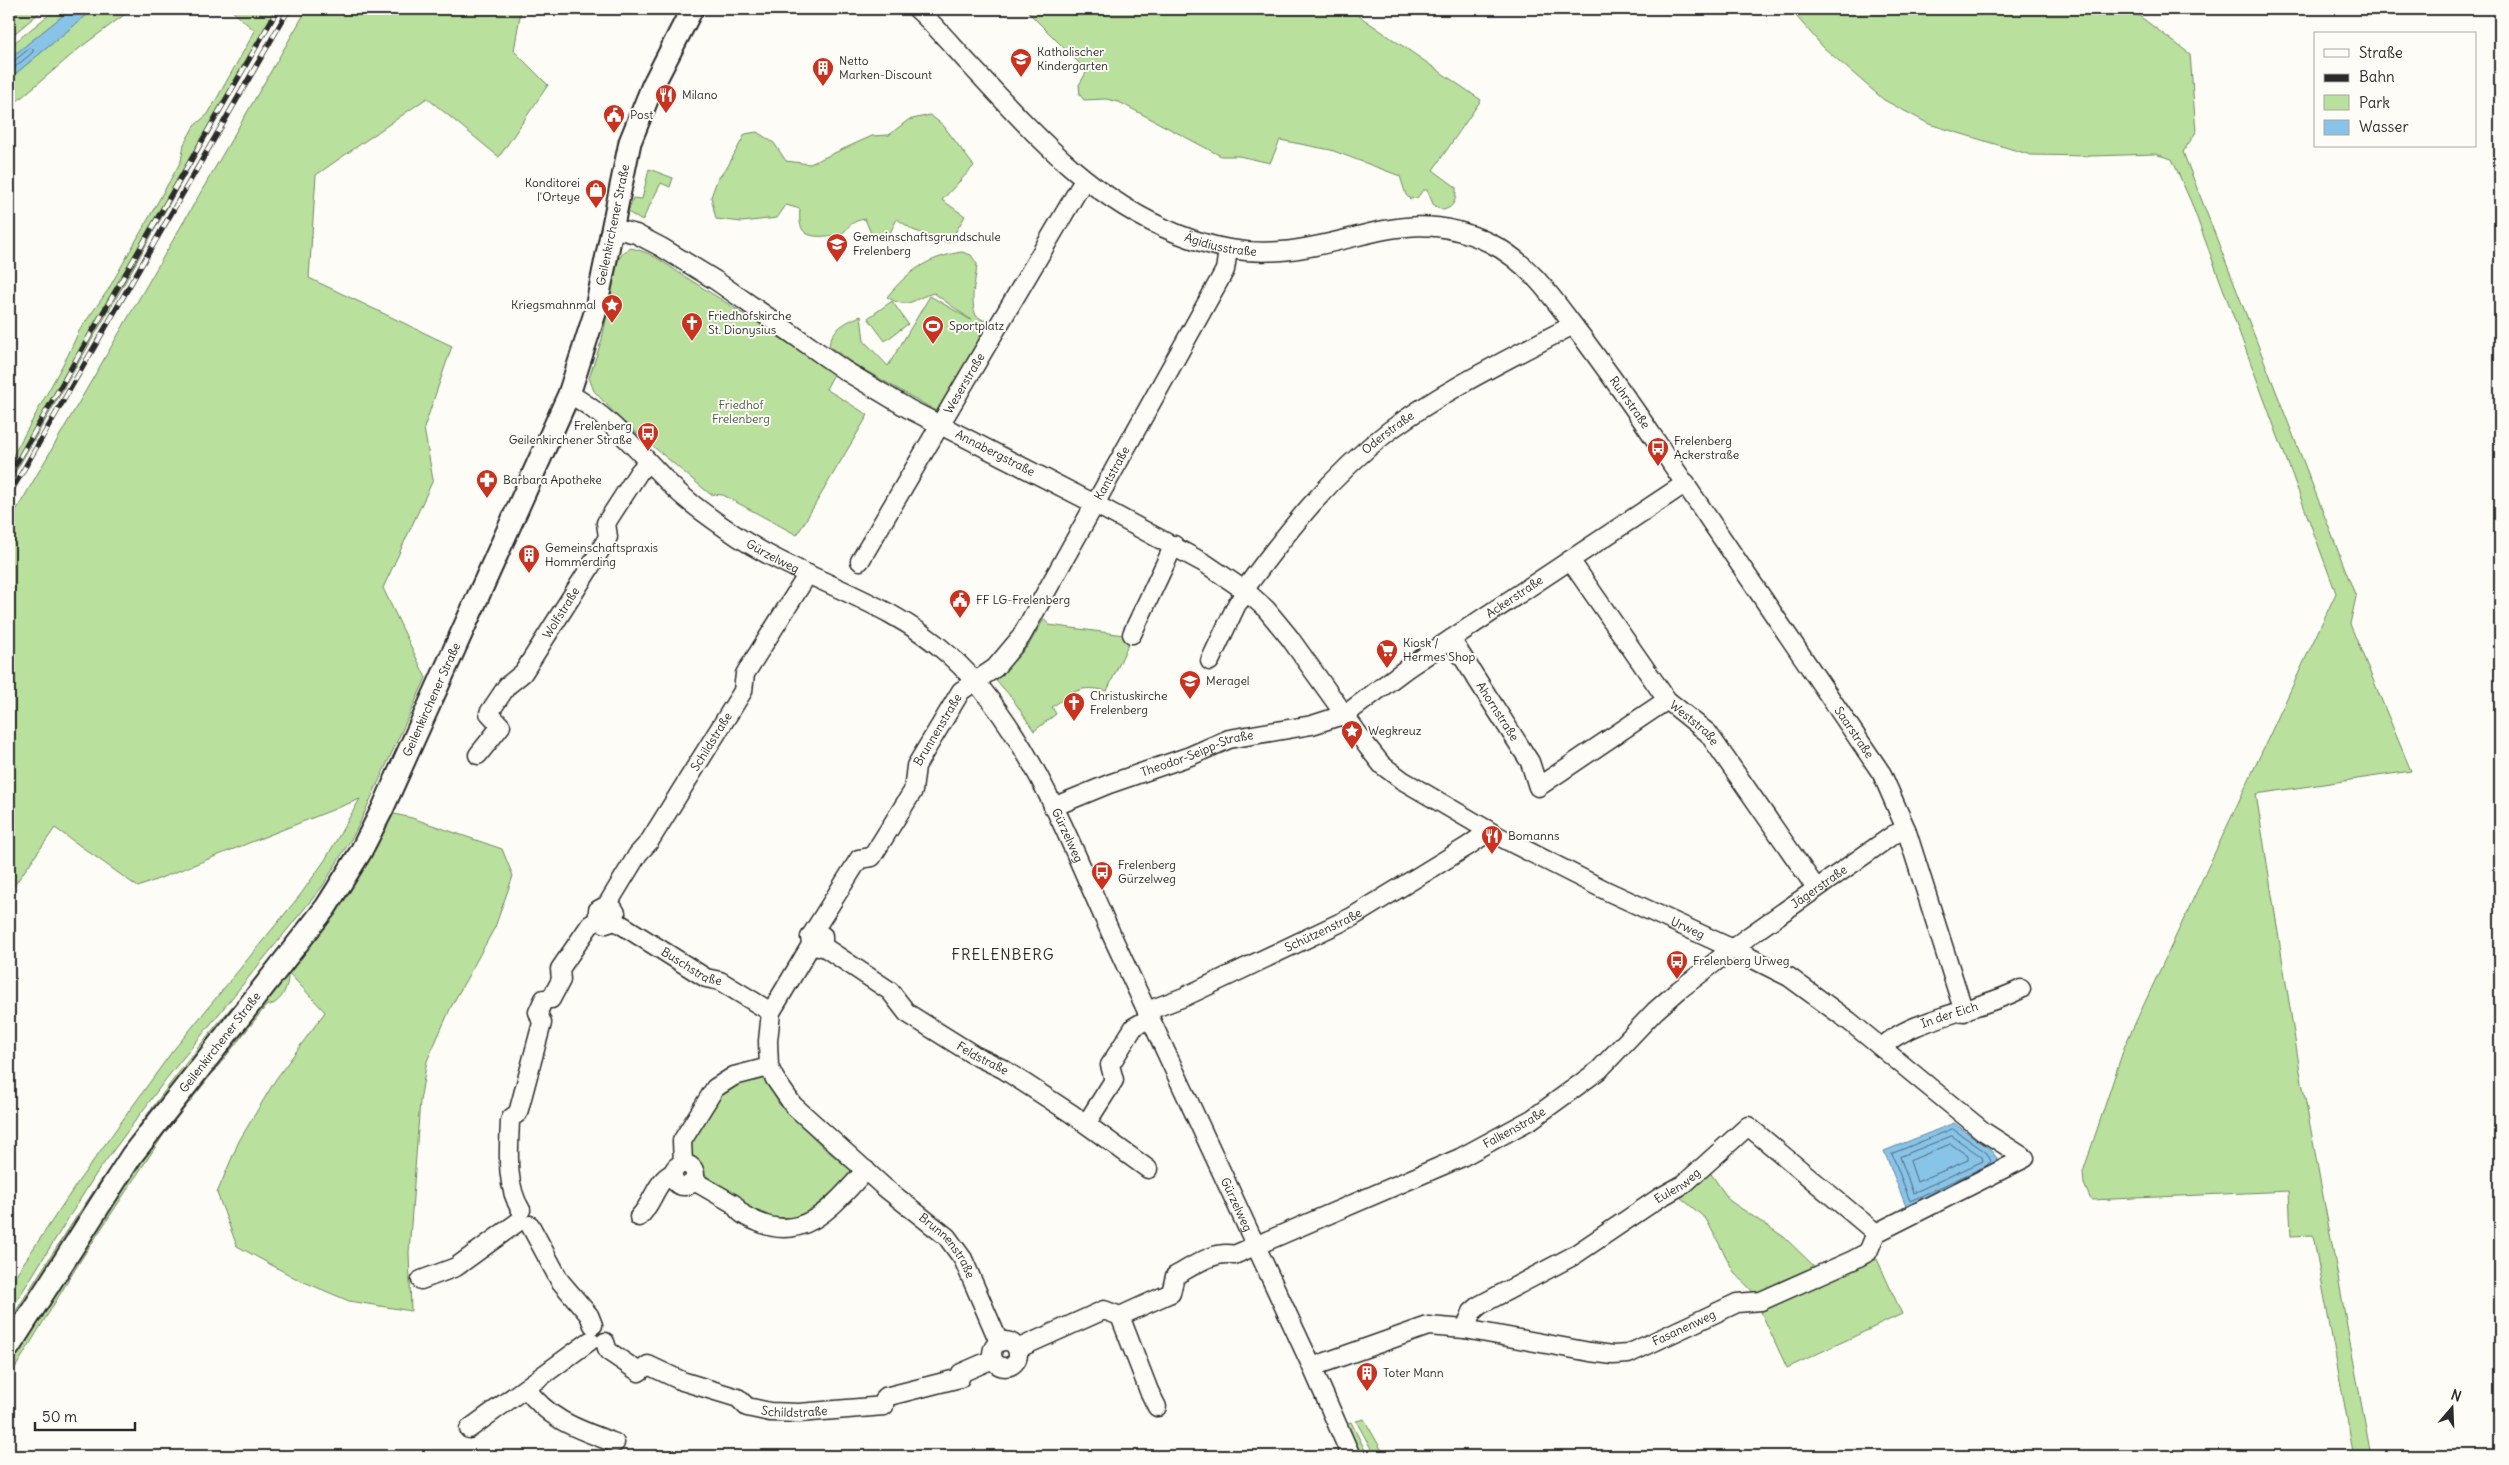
<svg xmlns="http://www.w3.org/2000/svg" width="2509" height="1465" font-family="Delius,sans-serif">
	<style>
		.green { fill: #b9e09c; stroke: #728664 }
		.water { fill: #88c4e8; stroke: #63879c }
		.lines { fill: none; stroke-linecap: round; stroke-linejoin: round }
		.shore { stroke: #506877; stroke-width: 1 }
		.minor-casing { stroke: #2b2b2b; stroke-width: 21 }
		.major-casing { stroke: #2b2b2b; stroke-width: 25 }
		.minor { stroke: #fdfcf7; stroke-width: 18 }
		.major { stroke: #fdfcf7; stroke-width: 21 }
		.rail-casing { stroke: #2b2b2b; stroke-width: 5.5 }
		.rail { stroke: #fdfcf7; stroke-width: 4; stroke-dasharray: 11; stroke-linecap: butt }
		.labels { text-anchor: middle; stroke-width: 4; stroke-linejoin: round; paint-order: stroke }
		.poi-label { font-size: 12px; fill: #2b2b2b; stroke: #fdfcf7; text-anchor: start }
		.street-label { font-size: 12px; fill: #2b2b2b; stroke: #fdfcf7 }
		.park-label { font-size: 12px; fill: #4e5847; stroke: #fdfcf7 }
		.quarter-label { font-size: 15px; letter-spacing: 1px; fill: #2b2b2b; stroke: #fdfcf7 }
	</style>
	<rect width="100%" height="100%" fill="#fdfcf7"/>
	<filter id="ink" filterUnits="userSpaceOnUse"><feTurbulence type="fractalNoise" baseFrequency=".02" numOctaves="2"/><feDisplacementMap in="SourceGraphic" scale="10" xChannelSelector="R" yChannelSelector="G"/><feConvolveMatrix kernelMatrix="1 2 1 2 8 2 1 2 1" color-interpolation-filters="sRGB"/></filter>
	<g filter="url(#ink)">
		<g class="green">
			<polygon points="9,9 44,9 9,38"/>
			<polygon points="56,9 71,9 9,59 9,47"/>
			<polygon points="94,9 132,9 81,47 9,108 9,79"/>
			<polygon points="230,9 279,9 119,293 9,483 9,463 68,355 79,331 108,290 181,161 184,144 194,126 208,114 255,31"/>
			<polygon points="307,9 521,9 514,51 548,85 499,157 427,98 316,175 309,278 452,346 424,428 433,480 383,588 426,678 356,831 322,887 166,1079 96,1174 9,1313 9,1285 80,1179 171,1053 301,894 325,860 360,799 138,887 55,828 9,893 9,523"/>
			<path d="M1025 9H1349L1481 100 1433 170 1456 187C1456 198 1456 207 1443 210L1434 206 1427 190H1423L1417 198 1410 199 1406 195 1400 176 1331 150 1280 140 1270 163 1239 156H1221L1119 102 1106 99 1084 100 1080 95 1079 85 1087 71Z"/>
			<polygon points="1790,9 2130,9 2190,54 2196,132 2183,152 2356,597 2350,624 2411,771 2256,794 2300,1071 2371,1456 2354,1456 2313,1235 2291,1236 2289,1191 2091,1200 2084,1184 2083,1172 2125,1045 2336,593 2191,202 2172,159 2155,154 2092,156 2031,155 1929,124 1884,100 1823,47"/>
			<path d="M930 115 943 125 974 166 942 200 965 216 949 243 913 230 897 219 888 237 873 238 865 219C846 222 850 230 839 235 835 236 830 235 827 236 804 238 798 231 800 209L786 205 777 218 742 222 716 219 711 197 717 180 728 166 745 134 757 132 774 143 786 161 810 164 872 136 889 135 908 120Z"/>
			<polygon points="649,169 673,178 670,187 661,183 642,221 628,212 633,198 642,199"/>
			<path d="M631 248C656 253 671 269 692 281 740 311 787 342 834 374L826 389 868 415 797 535 723 495 710 494 619 418 594 391 589 378 602 339 618 260 624 252Z"/>
			<path d="M962 252 971 255 977 264C976 282 969 298 976 316L989 323 938 412 854 364 829 346C831 329 847 321 861 316L864 341 888 366 930 296 971 320 934 293C912 298 910 311 887 297 908 271 928 257 962 252Z"/>
			<polygon points="892,301 908,324 885,341 868,318"/>
			<path d="M1044 619 1049 625 1132 636 1107 691C1079 684 1074 692 1052 707L1056 714 1034 731 1012 698 996 680 1028 646Z"/>
			<path d="M377 794 380 795C332 905 253 985 180 1078 117 1158 64 1245 9 1331V1322C68 1228 128 1136 197 1049 240 994 292 943 330 884 349 855 363 825 377 794Z"/>
			<path d="M390 813 412 818 502 849 513 876 495 927 451 1007 427 1061 420 1101 409 1252 411 1311 349 1301 297 1279 237 1246 217 1193 239 1141 276 1079 325 1012 288 972C289 986 282 1004 266 1006L164 1134 82 1258 9 1378V1358L98 1216Z"/>
			<path d="M765 1073 779 1104 825 1149 857 1175 821 1210 785 1223C742 1205 717 1193 689 1155L690 1146 721 1096 738 1080Z"/>
			<polygon points="1709,1171 1730,1201 1784,1237 1816,1268 1756,1295 1734,1272 1706,1219 1680,1197"/>
			<polygon points="1877,1259 1902,1314 1787,1368 1761,1312"/>
			<polygon points="1364,1419 1385,1456 1375,1456 1356,1421"/>
			<polygon points="1351,1422 1368,1456 1360,1456 1346,1423"/>
		</g>
		<g class="water">
			<polygon points="71,9 94,9 9,79 9,59"/>
			<polygon points="1954,1123 1990,1149 1997,1158 1995,1163 1907,1209 1884,1151"/>
		</g>
		<g class="lines">
			<g class="shore">
				<polyline points="9,63 14,61 30,48 33,49 33,52 9,72"/>
				<polygon points="1953,1129 1987,1153 1991,1161 1986,1166 1910,1201 1892,1154"/>
				<polygon points="1952,1136 1982,1157 1983,1161 1913,1193 1900,1157"/>
				<polygon points="1951,1144 1968,1156 1968,1160 1917,1182 1910,1161"/>
			</g>
			<g class="minor-casing">
				<g id="minor">
					<path id="s1" d="M917 9C937 27 954 48 972 67 1034 134 1092 200 1178 234 1214 248 1243 254 1282 251 1361 244 1411 204 1490 243 1531 263 1556 303 1583 338 1608 372 1633 406 1656 441 1732 552 1807 663 1882 774L1906 829 1964 1012"/>
					<path id="s2" d="M612 228 636 234 661 247 715 280 844 370 909 409 1095 504 1206 564 1247 592 1266 609 1289 637 1367 746 1382 765 1402 780 1498 836 1607 891 1733 949 1789 977 1849 1021 1983 1131 2025 1158 1876 1233 1868 1252 1853 1260 1761 1301 1737 1303 1628 1354 1613 1355 1590 1352 1465 1329 1428 1326 1312 1367"/>
					<path id="s3" d="M569 394C611 416 639 454 673 487 689 503 709 517 728 530 797 579 885 597 949 655 1031 728 1073 853 1119 951 1184 1090 1247 1229 1312 1367L1351 1456"/>
					<path id="s4" d="M1570 560 1667 700 1708 733 1816 888"/>
					<path id="s5" d="M860 561 1084 180"/>
					<path id="s6" d="M1244 590C1287 532 1331 475 1389 431 1445 389 1511 358 1573 325"/>
					<polyline points="1132,634 1174,545"/>
					<path id="s7" d="M1451 639 1530 762 1538 787 1667 700"/>
					<polyline points="1210,661 1237,604 1247,592"/>
					<path id="s8" d="M478 755 501 726 489 713 507 686 523 673 589 569 608 537 606 523 639 472 648 462"/>
					<path id="s9" d="M1053 807 1109 784 1190 756 1229 739 1312 725 1346 714 1406 669 1686 483"/>
					<path id="s10" d="M607 905 613 908 616 913 612 922 606 924 598 920V910L607 905 638 854 649 842 743 691 745 674 808 574"/>
					<path id="s11" d="M614 920 706 978 720 981 771 1012"/>
					<path id="s12" d="M814 933 823 936V943L818 947 811 944 810 937 859 859 872 857 913 791 916 766 961 691 995 668 1021 637 1225 270 1228 250"/>
					<path id="s13" d="M811 945 771 1012 768 1041 769 1067 775 1079 793 1105 884 1187 947 1237 963 1259 999 1342"/>
					<path id="s14" d="M821 945 890 991 907 1013 974 1055 1003 1069 1072 1114 1148 1169"/>
					<path id="s15" d="M1147 1011 1184 997 1352 917 1468 846 1481 837 1486 829"/>
					<path id="s16" d="M1882 1048C1905 1020 1985 1009 2021 989"/>
					<polyline points="1086,1124 1114,1080 1110,1065 1134,1027 1150,1018"/>
					<circle cx="684" cy="1175" r="11"/>
					<polyline points="683,1164 682,1141 715,1088 734,1076 769,1067"/>
					<path d="M694 1181 734 1204C739 1214 748 1218 758 1222 806 1244 837 1201 866 1170"/>
					<path d="M521 1210C505 1185 509 1149 510 1121L511 1118 518 1113 542 1023 538 1012 544 999H551L561 980 560 969 590 925 598 920"/>
					<path d="M639 1217C653 1204 656 1180 673 1173"/>
					<polyline points="530,1225 560,1281 589,1315 593,1325"/>
					<polyline points="421,1280 456,1267 518,1222"/>
					<polyline points="1120,1316 1149,1391 1157,1407"/>
					<path id="s17" d="M1465 1329 1472 1312 1480 1305 1573 1256 1659 1198 1684 1184 1748 1126 1876 1233"/>
					<circle cx="1005" cy="1354" r="13"/>
					<path id="s18" d="M605 1342 608 1351 639 1372 648 1365 682 1381 738 1398 747 1407 770 1412 799 1413 884 1406 885 1397 960 1378 961 1373 993 1359"/>
					<path id="s19" d="M1017 1349 1104 1310 1120 1316 1164 1296 1171 1293 1175 1276C1192 1267 1214 1250 1234 1255L1460 1158 1532 1119 1599 1070 1655 1011 1679 990 1749 936 1893 835 1906 829"/>
					<path d="M526 1388C550 1421 578 1429 615 1443"/>
					<polyline points="469,1429 590,1341"/>
				</g>
			</g>
			<g class="major-casing">
				<g id="major">
					<path id="s20" d="M9 1347 132 1155 326 907 360 853 382 810 569 394 595 313 630 142 653 85 692 9"/>
				</g>
			</g>
			<use href="#minor" class="minor"/>
			<use href="#major" class="major"/>
			<g class="rail-casing">
				<g id="rail">
					<polyline points="9,476 278,9"/>
					<polyline points="9,495 289,9"/>
				</g>
			</g>
			<use href="#rail" class="rail"/>
		</g>
	</g>
	<defs>
		<g id="school-pin" transform="scale(1.125)"><path d="M0 17L-7.5 6A9.5 9.5 0 1 1 7.5 6Z" fill="#c8321e" stroke="#fdfcf7"/><path d="M0-5L7-2L0 1L-7-2ZM-4 1L0 2.5L4 1V4Q0 6-4 4Z" fill="#fff"/></g>
		<g id="building-pin" transform="scale(1.125)"><path d="M0 17L-7.5 6A9.5 9.5 0 1 1 7.5 6Z" fill="#c8321e" stroke="#fdfcf7"/><path d="M-4-6H4V6H1V3H-1V6H-4ZM-2.5-4.3h1.7v1.8h-1.7ZM.8-4.3h1.7v1.8H.8ZM-2.5-1h1.7V.8h-1.7ZM.8-1h1.7V.8H.8Z" fill="#fff"/></g>
		<g id="restaurant-pin" transform="scale(1.125)"><path d="M0 17L-7.5 6A9.5 9.5 0 1 1 7.5 6Z" fill="#c8321e" stroke="#fdfcf7"/><path d="M-5-6h1v4h1v-4h1v4h1v-4h1v5L-1.5 .5V6h-2V.5L-5-1ZM5-6V6H3V1.5H1.5Q1.5-4 5-6Z" fill="#fff"/></g>
		<g id="civic-pin" transform="scale(1.125)"><path d="M0 17L-7.5 6A9.5 9.5 0 1 1 7.5 6Z" fill="#c8321e" stroke="#fdfcf7"/><path d="M-.6-6.5H3V-4.5H.6V-3L4-1V1h2V6H-6V1h2V-1L-.6-3ZM-1.2 2.5V6h2.4V2.5Z" fill="#fff"/></g>
		<g id="shop-pin" transform="scale(1.125)"><path d="M0 17L-7.5 6A9.5 9.5 0 1 1 7.5 6Z" fill="#c8321e" stroke="#fdfcf7"/><path d="M-5-2.5h2.3a2.7 3.5 0 0 1 5.4 0H5L5.5 6h-11ZM-1.5-2.5h3a1.5 2.3 0 0 0-3 0Z" fill="#fff"/></g>
		<g id="sight-pin" transform="scale(1.125)"><path d="M0 17L-7.5 6A9.5 9.5 0 1 1 7.5 6Z" fill="#c8321e" stroke="#fdfcf7"/><path d="M0-6L1.8-2.2L6-1.7L2.9 1.2L3.7 5.4L0 3.3L-3.7 5.4L-2.9 1.2L-6-1.7L-1.8-2.2Z" fill="#fff"/></g>
		<g id="church-pin" transform="scale(1.125)"><path d="M0 17L-7.5 6A9.5 9.5 0 1 1 7.5 6Z" fill="#c8321e" stroke="#fdfcf7"/><path d="M-1.2-6h2.4v3.5h3.3v2.4h-3.3V6h-2.4V-.1h-3.3v-2.4h3.3Z" fill="#fff"/></g>
		<g id="stadium-pin" transform="scale(1.125)"><path d="M0 17L-7.5 6A9.5 9.5 0 1 1 7.5 6Z" fill="#c8321e" stroke="#fdfcf7"/><path d="M0-5a6.5 5 0 1 0 0 10a6.5 5 0 1 0 0-10ZM-3.5-1.8h7v3.6h-7Z" fill="#fff"/></g>
		<g id="bus-pin" transform="scale(1.125)"><path d="M0 17L-7.5 6A9.5 9.5 0 1 1 7.5 6Z" fill="#c8321e" stroke="#fdfcf7"/><path d="M-5-6H5V4H4V6H2V4H-2V6H-4V4H-5ZM-3.5-4V0h7V-4ZM-3.5 1.2v1.5H-2V1.2ZM2 1.2v1.5H3.5V1.2Z" fill="#fff"/></g>
		<g id="pharmacy-pin" transform="scale(1.125)"><path d="M0 17L-7.5 6A9.5 9.5 0 1 1 7.5 6Z" fill="#c8321e" stroke="#fdfcf7"/><path d="M-2-6h4v4h4v4h-4v4h-4v-4h-4v-4h4Z" fill="#fff"/></g>
		<g id="supermarket-pin" transform="scale(1.125)"><path d="M0 17L-7.5 6A9.5 9.5 0 1 1 7.5 6Z" fill="#c8321e" stroke="#fdfcf7"/><path d="M-6-5.5h2.5l.6 2H6L4.5 2H-2.5L-4.4-4H-6ZM-1.5 3.2a1.3 1.3 0 1 0 .1 0ZM3 3.2a1.3 1.3 0 1 0 .1 0Z" fill="#fff"/></g>
	</defs>
	<g fill-rule="evenodd">
		<use href="#school-pin" x="1021" y="59"/>
		<use href="#building-pin" x="823" y="68"/>
		<use href="#restaurant-pin" x="666" y="95"/>
		<use href="#civic-pin" x="614" y="115"/>
		<use href="#shop-pin" x="596" y="190"/>
		<use href="#school-pin" x="837" y="244"/>
		<use href="#sight-pin" x="612" y="305"/>
		<use href="#church-pin" x="692" y="323"/>
		<use href="#stadium-pin" x="933" y="326"/>
		<use href="#bus-pin" x="648" y="433"/>
		<use href="#bus-pin" x="1658" y="448"/>
		<use href="#pharmacy-pin" x="487" y="480"/>
		<use href="#building-pin" x="529" y="555"/>
		<use href="#civic-pin" x="960" y="600"/>
		<use href="#supermarket-pin" x="1387" y="650"/>
		<use href="#school-pin" x="1190" y="681"/>
		<use href="#church-pin" x="1074" y="703"/>
		<use href="#sight-pin" x="1352" y="731"/>
		<use href="#restaurant-pin" x="1492" y="836"/>
		<use href="#bus-pin" x="1102" y="872"/>
		<use href="#bus-pin" x="1677" y="961"/>
		<use href="#building-pin" x="1367" y="1373"/>
	</g>
	<g class="labels">
		<g class="poi-label">
			<text x="1037" y="56">Katholischer<tspan x="1037" dy="14">Kindergarten</tspan></text>
			<text x="839" y="65">Netto<tspan x="839" dy="14">Marken-Discount</tspan></text>
			<text x="682" y="99">Milano</text>
			<text x="630" y="119">Post</text>
			<text x="580" y="187" text-anchor="end">Konditorei<tspan x="580" dy="14">l'Orteye</tspan></text>
			<text x="853" y="241">Gemeinschaftsgrundschule<tspan x="853" dy="14">Frelenberg</tspan></text>
			<text x="596" y="309" text-anchor="end">Kriegsmahnmal</text>
			<text x="708" y="320">Friedhofskirche<tspan x="708" dy="14">St. Dionysius</tspan></text>
			<text x="949" y="330">Sportplatz</text>
			<text x="632" y="430" text-anchor="end">Frelenberg<tspan x="632" dy="14">Geilenkirchener Straße</tspan></text>
			<text x="1674" y="445">Frelenberg<tspan x="1674" dy="14">Ackerstraße</tspan></text>
			<text x="503" y="484">Barbara Apotheke</text>
			<text x="545" y="552">Gemeinschaftspraxis<tspan x="545" dy="14">Hommerding</tspan></text>
			<text x="976" y="604">FF LG-Frelenberg</text>
			<text x="1403" y="647">Kiosk /<tspan x="1403" dy="14">Hermes Shop</tspan></text>
			<text x="1206" y="685">Meragel</text>
			<text x="1090" y="700">Christuskirche<tspan x="1090" dy="14">Frelenberg</tspan></text>
			<text x="1368" y="735">Wegkreuz</text>
			<text x="1508" y="840">Bomanns</text>
			<text x="1118" y="869">Frelenberg<tspan x="1118" dy="14">Gürzelweg</tspan></text>
			<text x="1693" y="965">Frelenberg Urweg</text>
			<text x="1383" y="1377">Toter Mann</text>
		</g>
		<g class="street-label">
			<text dy="4" stroke="none"><textPath href="#s20" startOffset="1286">Geilenkirchener Straße</textPath></text>
			<text dy="4" stroke="none"><textPath href="#s1" startOffset="392">Ägidiusstraße</textPath></text>
			<text dy="4" stroke="none"><textPath href="#s5" startOffset="206">Weserstraße</textPath></text>
			<text dy="4" stroke="none"><textPath href="#s1" startOffset="881">Ruhrstraße</textPath></text>
			<text dy="4" stroke="none"><textPath href="#s6" startOffset="214">Oderstraße</textPath></text>
			<text dy="4" stroke="none"><textPath href="#s2" startOffset="446">Annabergstraße</textPath></text>
			<text dy="4" stroke="none"><textPath href="#s12" startOffset="602">Kantstraße</textPath></text>
			<text dy="4" stroke="none"><textPath href="#s3" startOffset="262">Gürzelweg</textPath></text>
			<text dy="4" stroke="none"><textPath href="#s9" startOffset="514">Ackerstraße</textPath></text>
			<text dy="4" stroke="none"><textPath href="#s8" startOffset="179">Wolfstraße</textPath></text>
			<text dy="4" stroke="none"><textPath href="#s20" startOffset="776">Geilenkirchener Straße</textPath></text>
			<text dy="4" stroke="none"><textPath href="#s7" startOffset="86">Ahornstraße</textPath></text>
			<text dy="4" stroke="none"><textPath href="#s4" startOffset="206">Weststraße</textPath></text>
			<text dy="4" stroke="none"><textPath href="#s12" startOffset="288">Brunnenstraße</textPath></text>
			<text dy="4" stroke="none"><textPath href="#s1" startOffset="1280">Saarstraße</textPath></text>
			<text dy="4" stroke="none"><textPath href="#s10" startOffset="252">Schildstraße</textPath></text>
			<text dy="4" stroke="none"><textPath href="#s9" startOffset="154">Theodor-Seipp-Straße</textPath></text>
			<text dy="4" stroke="none"><textPath href="#s3" startOffset="682">Gürzelweg</textPath></text>
			<text dy="4" stroke="none"><textPath href="#s19" startOffset="948">Jägerstraße</textPath></text>
			<text dy="4" stroke="none"><textPath href="#s2" startOffset="1301">Urweg</textPath></text>
			<text dy="4" stroke="none"><textPath href="#s15" startOffset="194">Schützenstraße</textPath></text>
			<text dy="4" stroke="none"><textPath href="#s11" startOffset="91">Buschstraße</textPath></text>
			<text dy="4" stroke="none"><textPath href="#s16" startOffset="76">In der Eich</textPath></text>
			<text dy="4" stroke="none"><textPath href="#s20" startOffset="371">Geilenkirchener Straße</textPath></text>
			<text dy="4" stroke="none"><textPath href="#s14" startOffset="199">Feldstraße</textPath></text>
			<text dy="4" stroke="none"><textPath href="#s19" startOffset="558">Falkenstraße</textPath></text>
			<text dy="4" stroke="none"><textPath href="#s17" startOffset="260">Eulenweg</textPath></text>
			<text dy="4" stroke="none"><textPath href="#s3" startOffset="1088">Gürzelweg</textPath></text>
			<text dy="4" stroke="none"><textPath href="#s13" startOffset="388">Brunnenstraße</textPath></text>
			<text transform="translate(1684 1328) rotate(-25)" y="4">Fasanenweg</text>
			<text dy="4" stroke="none"><textPath href="#s18" startOffset="215">Schildstraße</textPath></text>
		</g>
		<g class="park-label">
			<text x="741" y="409">Friedhof<tspan x="741" dy="14">Frelenberg</tspan></text>
		</g>
		<g class="quarter-label">
			<text x="1003" y="960">FRELENBERG</text>
		</g>
	</g>
	<rect width="2509" height="1465" fill="none" stroke="#fdfcf7" stroke-width="30"/>
	<rect x="15" y="15" width="2479" height="1435" fill="none" stroke="#2b2b2b" stroke-width="2" filter="url(#ink)"/>
	<rect x="2314" y="32" width="162" height="115" fill="#fdfcf7" stroke="#a9a8a5"/>
	<rect x="2324" y="49" width="25" height="8" fill="#fdfcf7" stroke="#a9a8a5"/>
	<text x="2359" y="58" font-size="15" fill="#2b2b2b">Straße</text>
	<rect x="2324" y="74" width="25" height="8" fill="#2b2b2b" stroke="#a9a8a5"/>
	<text x="2359" y="82" font-size="15" fill="#2b2b2b">Bahn</text>
	<rect x="2324" y="95" width="25" height="15" fill="#b9e09c" stroke="#a9a8a5"/>
	<text x="2359" y="108" font-size="15" fill="#2b2b2b">Park</text>
	<rect x="2324" y="120" width="25" height="15" fill="#88c4e8" stroke="#a9a8a5"/>
	<text x="2359" y="132" font-size="15" fill="#2b2b2b">Wasser</text>
	<g transform="translate(2452 1408) rotate(19)" stroke="#fdfcf7" stroke-width="4" paint-order="stroke">
	<path d="M0-4L9 19L0 12L-9 19Z" fill="#2b2b2b"/>
	<text y="-8" font-size="14" font-weight="bold" text-anchor="middle" fill="#2b2b2b">N</text>
	</g>
	<path d="M35 1422v8h100v-8" fill="none" stroke="#2b2b2b" stroke-width="2.5"/>
	<text x="42" y="1422" font-size="15" fill="#2b2b2b" stroke="#fdfcf7" stroke-width="4" paint-order="stroke">50 m</text>
</svg>
